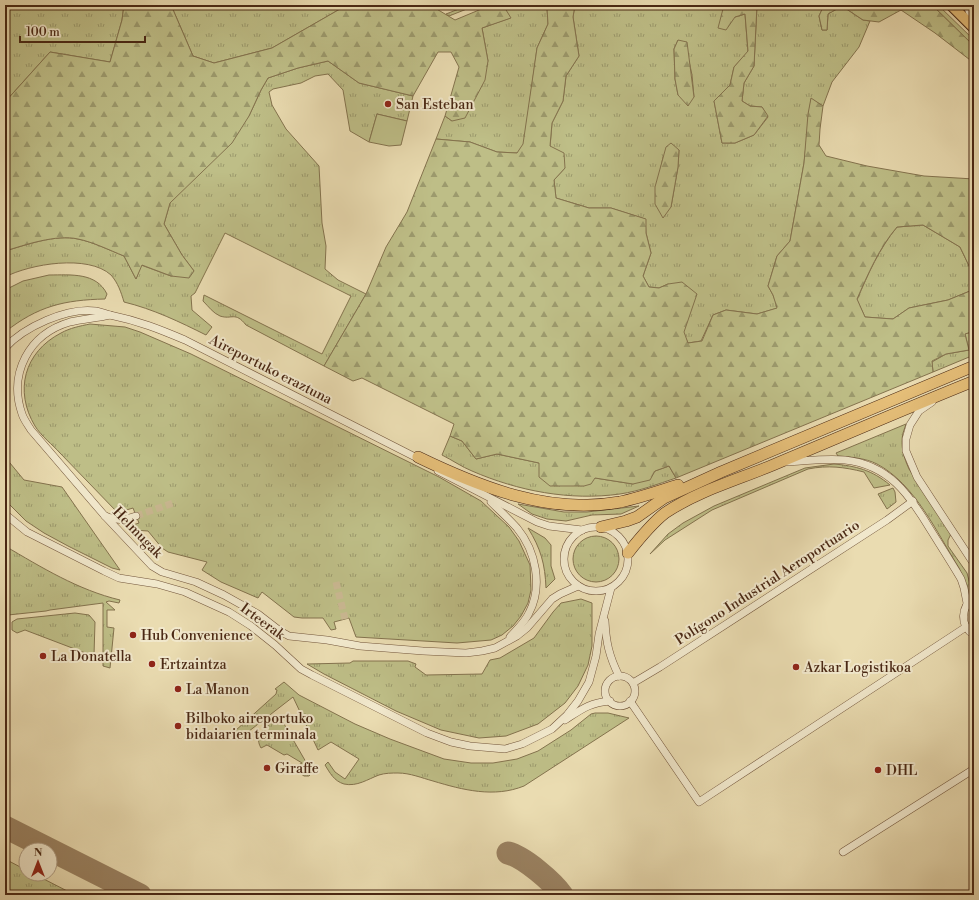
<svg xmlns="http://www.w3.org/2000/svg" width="979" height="900" font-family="'Libre Bodoni',serif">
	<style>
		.grass { fill: url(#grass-tufts); stroke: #84734e; fill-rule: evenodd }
		.forest { fill: url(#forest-firs); stroke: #84734e; fill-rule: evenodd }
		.garden { fill: #bebe87; stroke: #84734e }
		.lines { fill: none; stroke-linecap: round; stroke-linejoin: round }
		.taxiway { stroke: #9a8262; stroke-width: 23 }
		.minor-tunnel { stroke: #cab892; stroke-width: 7; stroke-dasharray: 7 3.5; stroke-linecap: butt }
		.minor-casing { stroke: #72553b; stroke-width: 8 }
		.primary-casing { stroke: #4a2814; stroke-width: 12 }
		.trunk-casing { stroke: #4a2814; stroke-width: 12 }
		.minor { stroke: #f1e8cc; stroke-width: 7 }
		.primary { stroke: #e5be78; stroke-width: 10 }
		.trunk { stroke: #e5be78; stroke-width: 11 }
		.poi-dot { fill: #8f2418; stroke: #f1e8cc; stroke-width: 1.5 }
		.labels { text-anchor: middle; stroke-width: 4; stroke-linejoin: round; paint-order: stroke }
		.poi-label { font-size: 14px; fill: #4a2814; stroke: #f1e8cc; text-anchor: start }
		.street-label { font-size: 14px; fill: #4a2814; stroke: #f1e8cc }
	</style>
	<defs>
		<pattern id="grass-tufts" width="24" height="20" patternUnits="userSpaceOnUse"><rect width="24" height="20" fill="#bebe87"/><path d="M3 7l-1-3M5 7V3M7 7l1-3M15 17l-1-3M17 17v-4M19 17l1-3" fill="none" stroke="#9c9a6d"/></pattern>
		<pattern id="forest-firs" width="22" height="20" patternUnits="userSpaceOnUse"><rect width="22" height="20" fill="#bebe87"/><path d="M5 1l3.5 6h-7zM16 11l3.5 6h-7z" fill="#9c9a6d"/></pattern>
	</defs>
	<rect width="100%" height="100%" fill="#eadcb1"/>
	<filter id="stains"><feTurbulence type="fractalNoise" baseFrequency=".005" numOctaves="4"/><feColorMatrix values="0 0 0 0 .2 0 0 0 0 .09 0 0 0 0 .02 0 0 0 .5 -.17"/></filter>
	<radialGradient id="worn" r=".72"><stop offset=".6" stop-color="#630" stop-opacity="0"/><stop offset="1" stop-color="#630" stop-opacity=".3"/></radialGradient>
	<g class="grass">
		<polygon points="5,5 124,5 122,20 110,62 50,52 5,102"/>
		<polygon points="171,5 359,5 340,9 272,48 214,63 193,56"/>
		<polygon points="469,5 477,5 449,16 446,14"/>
		<polygon points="503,5 542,5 547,8 548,24 537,48 524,144 518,153 497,152 470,142 436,139 445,116 452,121 488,61 482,28 510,18"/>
		<path d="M575 5H727L723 9 735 17 745 14 748 52 734 67 730 85 714 101 722 143H735L754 135 768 117 762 107 750 106 742 101 744 83 754 66 757 5H824L819 16 822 30H827L828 14 842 6 863 20 870 21 859 47 832 82 823 106 811 99 804 163 790 241 777 256 768 286 773 295 778 308 757 314 726 310 713 315 701 341 688 343 683 332 696 294 668 284 659 288 649 287 643 276 651 253 646 233 645 219 611 208H589L556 198 554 180 565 168 550 147 552 123 563 101 566 76 579 56 573 17ZM678 40 689 61 692 75 694 97 678 95 675 79 674 49ZM679 150 678 167 671 207 660 172 663 157Z"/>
		<polygon points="932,5 938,5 974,40 974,46"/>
		<path d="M328 61 359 83 413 96 407 121 377 114 369 142 350 131 343 90 328 74 315 76 301 83 273 89 269 92 272 105 286 129 319 166 322 223 326 246 325 269 338 280 366 294 324 366 246 325C235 311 232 320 220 316 213 313 209 307 203 301L204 295 322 354 351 296 225 233 195 293 191 296 192 310 212 327 206 335C180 322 153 309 124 302 121 292 118 283 111 275 88 254 30 264 5 277V251C26 245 56 234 78 239 93 242 109 250 124 256L136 279 141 265 171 276 194 271 182 255 164 224 170 203 191 181 249 116 261 90 268 78 298 68Z"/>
		<path d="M923 225 960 247 971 270 970 291 948 300 909 308 893 319 865 317 857 300C868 274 879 249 897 227Z"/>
		<path d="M49 275C71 275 96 272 107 294L105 299C64 300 38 306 5 332V290L23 281Z"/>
		<path d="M90 324 125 327 140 332 191 354 439 477 481 501 509 527 519 541 530 565 531 590 528 603 521 616 513 626 502 635 491 640 457 643 356 637 349 618 334 622 336 629 331 630 323 618H302L294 617 262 592 258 598 221 582 202 570 207 562 168 552 162 548 148 531 134 530 130 526 139 523 133 508 123 511H116C97 492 79 472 60 453 53 445 41 436 35 426 14 391 24 352 61 333 70 328 80 326 90 324Z"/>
		<polygon points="974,331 974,355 933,372 932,362 946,354 969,350 965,334"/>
		<path d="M906 424C905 427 904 430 903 433 900 446 904 458 909 469L951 534 948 540V546L967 573 972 592 968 593 964 579 959 568C937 533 915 484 877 464 865 458 851 457 838 456L836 453Z"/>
		<path d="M450 436 462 441 476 459 497 454 539 463 595 478 633 484 655 471 669 466 676 478C658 484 640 491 620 494 570 501 518 491 472 471 462 467 452 460 442 455Z"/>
		<polygon points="5,457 24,480 62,487 120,570 112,568 68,546 44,533 26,521 5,500"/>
		<path d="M834 464C856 466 872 470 890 485L874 488 864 472C844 467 828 465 808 469L712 510 665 540 650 554 668 534 683 523 714 506 805 468Z"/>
		<polygon points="893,488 895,492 896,502 887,509 878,494"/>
		<polygon points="518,504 564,512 587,512 639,506 621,514 592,515 566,521 547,519 532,514"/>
		<path d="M528 528 545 538 551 545V566L555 579 546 588C545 564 541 549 528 528Z"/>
		<circle cx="596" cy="559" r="23"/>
		<path d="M5 546C41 567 78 590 120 600L119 603 109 601 106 602 115 610H107V627L114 628 110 668 103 666V603L50 610 46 611 8 615 5 603Z"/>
		<polygon points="581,599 592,603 592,646 588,665 578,686 565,703 538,724 506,736 479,738 441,730 396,711 324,674 307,664 350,663 353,661 408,661 416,664 415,667 426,675 482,674 490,660 500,658 534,638 553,612 561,603"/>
		<path d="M974 604V626C968 619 969 611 974 604Z"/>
		<path d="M75 613 89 615 95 622 94 655C91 659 89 660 84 659L88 654 25 630 17 633 12 630V622L17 619Z"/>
		<path d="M284 682 299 695 355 724 390 739 444 759 471 763H493L517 759 538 751 571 730 591 714 595 713H608L629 718 524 786C494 798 463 790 433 781 422 778 410 773 398 773 392 773 385 773 379 775 368 779 357 787 344 784 334 781 330 773 325 765L328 762 335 772 345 779 359 759 331 742 318 750 293 697 244 735H241L235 731 276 694 277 690 275 689Z"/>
		<path d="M280 717 310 769 311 774 309 776H304L293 768 302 763 287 754 284 755 267 745 261 748C252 733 270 724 280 717Z"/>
		<polygon points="5,859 26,870 26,874 34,874 75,895 5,895"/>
	</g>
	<g class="forest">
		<path d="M124 5H171L193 56 214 63 272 48 340 9 359 5H430L455 20 491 5H503L511 18 482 28 488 61 485 80 465 118 452 121 445 116 459 67 451 52H438L413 96 359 83 328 61 298 68 268 78 261 90 249 116 232 143 170 203 164 224 182 255 194 271 189 278 171 276 142 265 136 279 124 256C109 250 93 242 78 239 56 234 25 245 5 251V102L50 52 110 62 122 20Z"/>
		<path d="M542 5H575L573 17 579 56 566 76 563 101 552 123 550 146 564 153 565 168 554 180 556 198 589 208H611L646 219V233L651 253 643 276 649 287 659 288 668 284 682 282 697 294 684 332 688 343 702 341 713 315 726 310 757 314 777 308 773 295 768 286 777 256 790 241 804 163 808 114 811 98 823 106 820 129 819 145 826 156 867 166 924 176 974 179V331L965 334 969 350 946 354 932 361 933 372 676 478 669 466 655 471 650 480 633 484 595 478 591 484 584 486H550L539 477V463L497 454 476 459 462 441 450 436 454 424 362 378 353 381 324 366 366 294 386 247 407 212 436 139 470 142 497 152 517 153 523 144 537 48 548 24 547 8ZM923 225 960 247 971 270 970 291 948 300 909 308 893 319 865 317 857 299C868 274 879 248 897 227Z"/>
		<polygon points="727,5 757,5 754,66 744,83 742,101 750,106 762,107 768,116 754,135 735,143 722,143 714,101 730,85 734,67 748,51 745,14 735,17 726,30 718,28 723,9"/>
		<polygon points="824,5 932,5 974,46 974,63 935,33 901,10 879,22 863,20 842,6 828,14 827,30 822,30 819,16"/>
		<polygon points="678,40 687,42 694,97 688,106 678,95 675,79 674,49"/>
		<polygon points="671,143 679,150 678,167 671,207 663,218 655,204 655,187 666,147"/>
	</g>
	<polygon class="garden" points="377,114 407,121 401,145 389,146 369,142"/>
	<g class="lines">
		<g class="taxiway">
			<polyline points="5,827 140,895"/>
			<path d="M508 853C524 857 553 882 562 895"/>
		</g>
		<g class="minor-tunnel">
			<polyline points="136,516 176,502"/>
			<polyline points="336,582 345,619"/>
		</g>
		<g class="minor-casing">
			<g id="minor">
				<polyline points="967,5 974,25"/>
				<path d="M110 315C97 318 83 319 70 322 29 334 8 373 22 414 24 420 28 425 31 430L104 515 152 566 162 572 196 582 224 595 258 614 280 631 289 636 327 640 360 646 423 651 466 653 482 651 495 648 517 636 527 628 552 599 560 594 578 586"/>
				<path d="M5 348C24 327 67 307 96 311 101 312 106 314 110 315 139 321 159 329 185 340L421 460"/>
				<polyline points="932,402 919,411 910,425 906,439 906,451 917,477 974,564"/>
				<path d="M787 462C806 461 826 458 845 460 889 465 909 494 930 529 940 545 951 562 961 579L964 588 967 603"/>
				<polyline points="438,471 537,522 549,526 582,530"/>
				<path d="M491 502C500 511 509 519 517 528 536 551 543 586 529 613 525 622 517 629 510 637"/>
				<polyline points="5,514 27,532 104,571 119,578 157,584 185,592 229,612 251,626 275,645 301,669 312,675 427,733 451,742 470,746 505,749 522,744 552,729 567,715 578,701 589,682 596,656 599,634 611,588"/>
				<path d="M105 516C116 521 125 520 136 516"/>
				<circle cx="596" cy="559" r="32"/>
				<path d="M974 597C961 607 959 625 974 635"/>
				<path d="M605 621C606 642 609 656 619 676"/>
				<circle cx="620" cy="691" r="15"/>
				<polyline points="633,683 660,667 887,520 913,501"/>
				<polyline points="630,701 699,802 966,627"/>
				<path d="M565 720C582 709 589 703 610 701"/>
				<polyline points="843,852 974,769"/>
			</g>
		</g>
		<g class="primary-casing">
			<polyline id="primary" points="951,5 974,28"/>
		</g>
		<g class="trunk-casing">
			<g id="trunk">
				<path d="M418 457C480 487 549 515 620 502 639 498 659 491 678 485"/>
				<polyline points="601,527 626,521 637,517 664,498 721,472 974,366"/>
				<path d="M628 553C639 539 651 524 665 513 698 491 737 480 773 465 840 437 907 408 974 381"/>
			</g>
		</g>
		<use href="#minor" class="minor"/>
		<use href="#primary" class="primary"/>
		<use href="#trunk" class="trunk"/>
	</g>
	<g class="poi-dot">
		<circle cx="388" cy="104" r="4"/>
		<circle cx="133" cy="635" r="4"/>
		<circle cx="43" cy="656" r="4"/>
		<circle cx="152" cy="664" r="4"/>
		<circle cx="796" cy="667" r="4"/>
		<circle cx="178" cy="689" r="4"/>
		<circle cx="178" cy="726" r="4"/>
		<circle cx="267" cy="768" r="4"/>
		<circle cx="878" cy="770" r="4"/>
	</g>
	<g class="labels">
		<g class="poi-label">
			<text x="396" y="109">San Esteban</text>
			<text x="141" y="640">Hub Convenience</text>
			<text x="51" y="661">La Donatella</text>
			<text x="160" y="669">Ertzaintza</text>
			<text x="804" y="672">Azkar Logistikoa</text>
			<text x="186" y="694">La Manon</text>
			<text x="186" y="723">Bilboko aireportuko<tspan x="186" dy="16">bidaiarien terminala</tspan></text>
			<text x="275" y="773">Giraffe</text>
			<text x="886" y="775">DHL</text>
		</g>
		<g class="street-label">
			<text transform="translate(271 369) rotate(27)" y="5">Aireportuko eraztuna</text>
			<text transform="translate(138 532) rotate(46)" y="5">Helmugak</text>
			<text transform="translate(767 582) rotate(-33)" y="5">Polígono Industrial Aeroportuario</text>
			<text transform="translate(263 621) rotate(36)" y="5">Irteerak</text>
		</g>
	</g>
	<rect width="979" height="900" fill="none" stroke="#eadcb1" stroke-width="20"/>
	<rect x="6" y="6" width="967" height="888" fill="none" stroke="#4a2814" stroke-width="2"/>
	<rect x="10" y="10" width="959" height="880" fill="none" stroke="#4a2814"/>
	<g transform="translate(38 862)"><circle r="19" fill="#f1e8cc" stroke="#ae9b82"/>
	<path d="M0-3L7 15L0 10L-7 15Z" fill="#8f2418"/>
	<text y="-6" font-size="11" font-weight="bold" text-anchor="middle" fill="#4a2814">N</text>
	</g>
	<path d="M20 36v6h125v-6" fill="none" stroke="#4a2814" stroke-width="2"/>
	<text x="26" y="36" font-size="12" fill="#4a2814" stroke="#f1e8cc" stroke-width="3" paint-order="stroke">100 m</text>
	<rect width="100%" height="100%" filter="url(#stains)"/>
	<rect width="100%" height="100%" fill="url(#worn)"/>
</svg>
